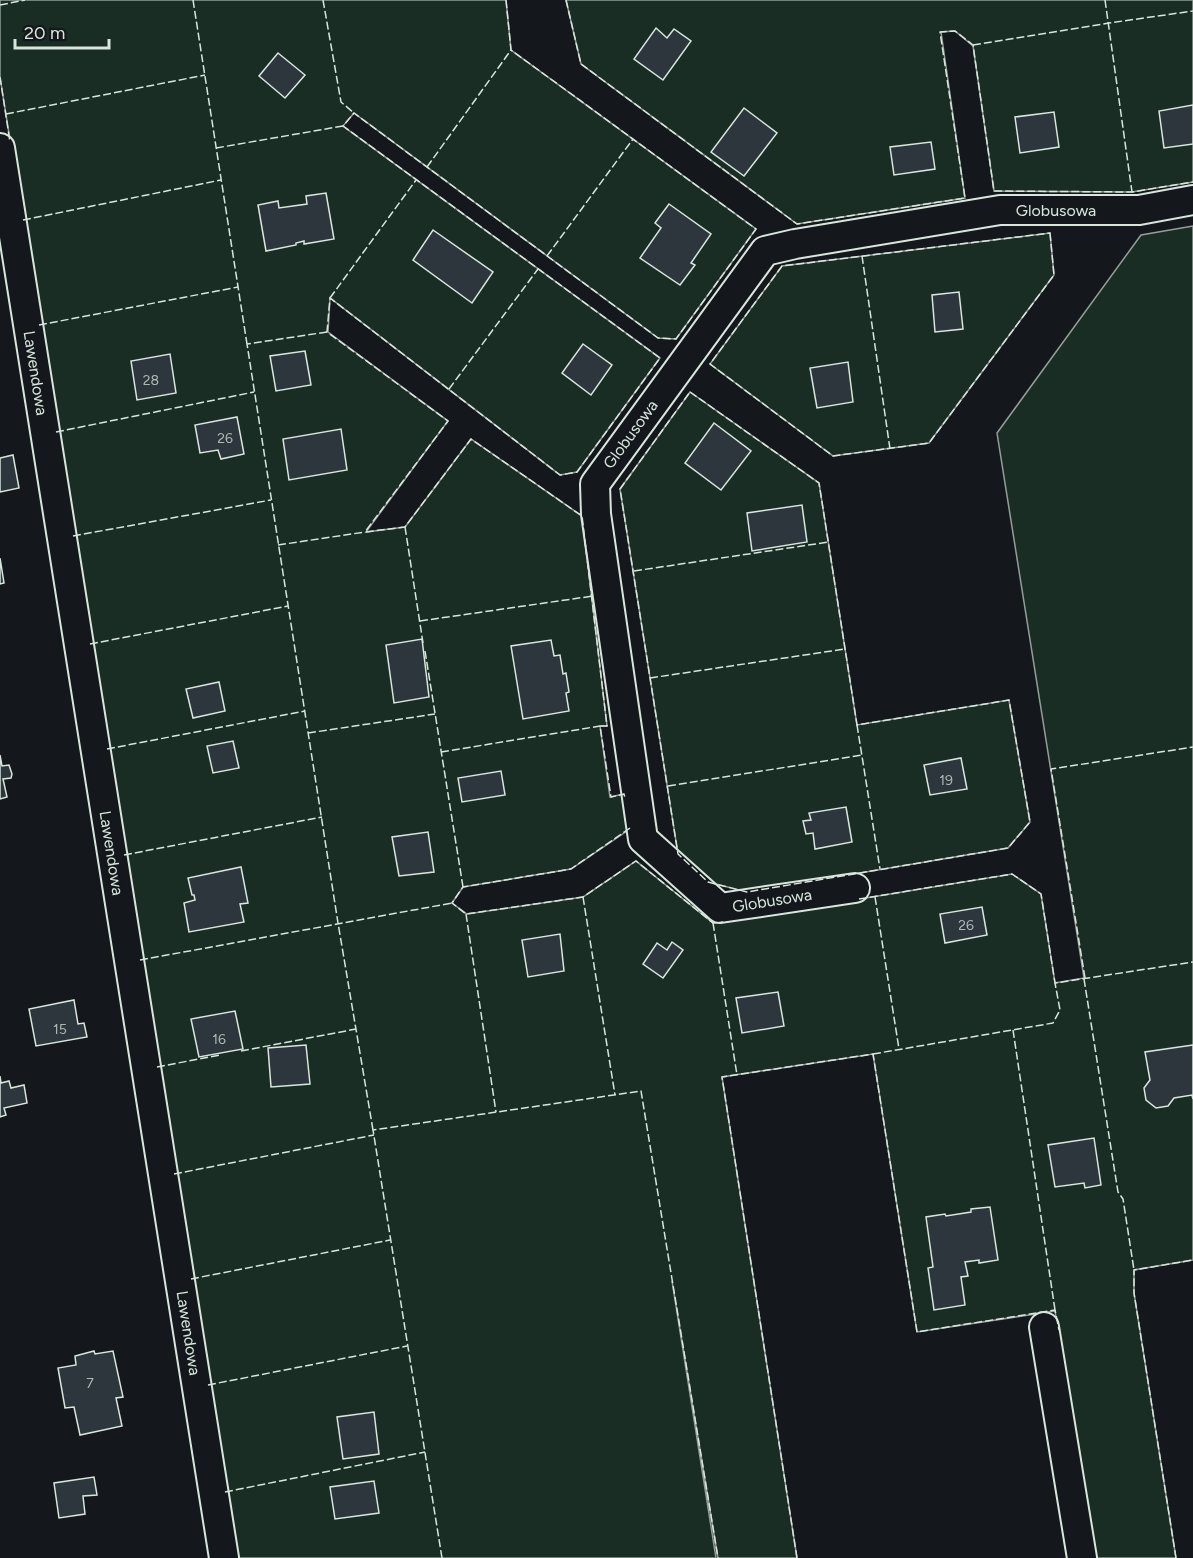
<svg xmlns="http://www.w3.org/2000/svg" width="1193" height="1558" font-family="Figtree,sans-serif">
	<style>
		.green { fill: #1a2d24; stroke: #939e99; stroke-width: 1.5 }
		.building { fill: #2c363c; stroke: #d8e6dc; stroke-width: 1.5 }
		.lines { fill: none; stroke-linecap: round; stroke-linejoin: round }
		.street-casing { stroke: #d8e6dc; stroke-width: 32 }
		.street { stroke: #14181c; stroke-width: 28 }
		.fence { stroke: #d8e6dc; stroke-width: 1.5; stroke-dasharray: 8 3; stroke-linecap: butt }
		.labels { text-anchor: middle; stroke-width: 4.5; stroke-linejoin: round; paint-order: stroke }
		.number-label { font-size: 14px; fill: #adbab4 }
		.street-label { font-size: 16px; fill: #d8e6dc; stroke: #14181c }
	</style>
	<rect width="100%" height="100%" fill="#14181c"/>
	<g class="green">
		<polygon points="0,0 506,0 511,50 756,229 676,339 658,338 354,113 343,126 660,358 577,472 560,475 330,298 328,332 448,421 366,532 405,527 471,439 582,516 607,726 600,726 610,797 624,794 630,829 571,869 463,887 452,903 467,914 583,897 636,861 713,923 1012,874 1041,894 1055,983 1084,978 997,433 1141,235 1193,226 1193,1260 1134,1270 1134,1293 1176,1558 1095,1558 1055,1311 917,1332 873,1054 722,1077 797,1558 718,1558 672,1281 716,1558 236,1558 0,77"/>
		<polygon points="566,0 1193,0 1193,182 1132,192 994,191 973,46 955,31 941,32 965,198 797,224 581,64"/>
		<polygon points="1050,233 1054,275 929,443 833,456 710,364 782,266"/>
		<polygon points="690,392 819,483 857,725 1009,700 1030,822 1008,848 747,892 708,882 678,854 620,489"/>
	</g>
	<g class="building">
		<polygon points="656,28 667,38 674,29 691,41 663,80 634,59"/>
		<polygon points="278,53 305,75 285,98 259,76"/>
		<polygon points="1193,105 1193,144 1164,148 1159,111"/>
		<polygon points="744,108 777,133 744,176 711,152"/>
		<polygon points="1054,112 1059,147 1020,153 1015,117"/>
		<polygon points="931,142 935,169 894,175 890,147"/>
		<polygon points="326,193 334,239 304,244 304,241 296,243 296,245 266,251 258,205 278,201 279,208 307,204 306,196"/>
		<polygon points="669,204 711,234 691,263 695,265 680,285 640,258 661,228 655,223"/>
		<polygon points="433,230 493,272 472,303 413,260"/>
		<polygon points="959,292 963,329 935,332 932,295"/>
		<polygon points="583,344 612,365 591,395 562,373"/>
		<polygon points="305,351 311,385 276,391 270,356"/>
		<polygon points="170,354 176,393 137,400 131,361"/>
		<polygon points="848,362 853,402 817,408 810,368"/>
		<polygon points="237,417 244,454 221,459 218,450 200,453 195,425"/>
		<polygon points="714,423 751,451 721,490 685,463"/>
		<polygon points="341,429 347,470 289,480 283,439"/>
		<polygon points="13,455 19,488 0,492 0,458"/>
		<polygon points="802,505 807,542 752,551 747,513"/>
		<polygon points="0,558 4,583 0,584"/>
		<polygon points="422,639 429,697 394,703 386,645"/>
		<polygon points="551,640 554,656 560,655 563,674 566,673 569,692 566,693 569,711 523,719 511,646"/>
		<polygon points="219,682 225,711 193,718 186,689"/>
		<polygon points="233,741 239,768 213,773 207,746"/>
		<polygon points="0,755 2,766 9,765 12,774 11,778 3,779 7,797 0,799"/>
		<polygon points="961,758 967,789 930,795 924,765"/>
		<polygon points="501,771 505,795 462,802 458,778"/>
		<polygon points="846,807 852,842 815,849 813,833 806,834 803,821 811,820 809,813"/>
		<polygon points="428,832 434,872 399,876 392,837"/>
		<polygon points="241,867 248,903 240,904 244,922 189,932 184,903 195,900 194,895 192,895 188,878"/>
		<polygon points="982,907 987,935 945,943 940,914"/>
		<polygon points="560,934 564,971 528,977 522,940"/>
		<polygon points="672,942 683,950 663,978 643,964 657,943 667,950"/>
		<polygon points="778,992 784,1026 742,1033 736,998"/>
		<polygon points="74,1000 78,1024 84,1023 87,1037 36,1046 29,1009"/>
		<polygon points="235,1011 243,1049 199,1057 191,1019"/>
		<polygon points="306,1045 310,1084 271,1087 268,1048"/>
		<polygon points="1193,1045 1193,1099 1192,1095 1174,1098 1168,1106 1156,1108 1146,1100 1144,1088 1150,1080 1145,1052"/>
		<polygon points="0,1076 1,1083 9,1081 11,1088 24,1085 27,1103 4,1108 6,1115 0,1117"/>
		<polygon points="1094,1138 1101,1185 1085,1188 1084,1183 1055,1187 1048,1145"/>
		<polygon points="990,1207 998,1260 979,1263 979,1260 965,1262 968,1276 961,1277 965,1305 934,1310 928,1268 933,1267 926,1217 945,1214 946,1216 971,1212 971,1209"/>
		<polygon points="94,1351 95,1354 113,1351 123,1397 116,1398 122,1426 80,1435 74,1407 65,1408 58,1368 76,1365 75,1356"/>
		<polygon points="374,1412 379,1454 343,1459 337,1417"/>
		<polygon points="94,1477 97,1495 83,1496 85,1514 59,1518 54,1483"/>
		<polygon points="374,1481 379,1513 335,1519 330,1487"/>
	</g>
	<g class="lines">
		<g class="street-casing">
			<g id="street">
				<polyline points="0,148 224,1558"/>
				<polyline points="855,888 720,908 643,839 596,514 595,484 765,251 795,244 1000,210 1139,210 1193,200"/>
				<polyline points="1044,1327 1082,1558"/>
			</g>
		</g>
		<use href="#street" class="street"/>
		<g class="fence">
			<polyline points="193,0 247,344"/>
			<polyline points="323,0 341,102 354,113"/>
			<polyline points="506,0 511,50 756,229 676,339 658,338 354,113 343,126 660,358 577,472 560,475 330,298 327,332 448,421 365,532 405,527 471,439 582,516 607,726 600,726 611,797 624,794 625,798"/>
			<polyline points="566,0 581,64 797,224 965,198 940,32 955,31 973,45 994,191 1132,192 1193,182"/>
			<polyline points="1105,0 1132,192"/>
			<polyline points="0,5 25,0"/>
			<polyline points="973,45 1109,23 1193,11"/>
			<polyline points="0,77 10,142"/>
			<polyline points="6,114 205,75"/>
			<polyline points="216,148 343,126"/>
			<polyline points="427,167 511,50"/>
			<polyline points="23,220 221,180"/>
			<polygon points="1050,233 1054,275 929,443 833,456 710,364 782,266"/>
			<polyline points="547,256 633,139"/>
			<polyline points="862,256 890,449"/>
			<polyline points="330,298 416,180"/>
			<polyline points="39,325 238,287"/>
			<polyline points="327,332 247,344 338,923 373,1130"/>
			<polyline points="449,389 538,269"/>
			<polygon points="690,392 819,483 857,725 1009,700 1030,822 1008,848 747,892 708,882 678,854 620,489"/>
			<polyline points="56,432 254,392"/>
			<polyline points="405,527 423,643"/>
			<polyline points="73,536 271,500"/>
			<polyline points="278,545 365,532"/>
			<polyline points="634,571 829,542"/>
			<polyline points="420,621 593,596"/>
			<polyline points="90,644 288,606"/>
			<polyline points="425,651 463,887"/>
			<polyline points="650,678 845,649"/>
			<polyline points="857,725 880,869"/>
			<polyline points="308,733 435,714"/>
			<polyline points="107,749 305,711"/>
			<polyline points="441,752 600,726"/>
			<polyline points="668,786 862,755"/>
			<polyline points="630,828 571,869 463,887 452,903 466,914 583,897 636,861 713,923 723,922"/>
			<polyline points="124,855 322,817"/>
			<polyline points="583,897 615,1095"/>
			<polyline points="875,897 899,1049"/>
			<polyline points="859,899 1012,874 1041,894 1055,983 1193,962"/>
			<polyline points="466,914 496,1112"/>
			<polyline points="713,923 737,1075"/>
			<polyline points="140,960 452,903"/>
			<polyline points="1085,978 1051,769 1193,747"/>
			<polyline points="1084,979 1118,1192 1123,1199 1134,1270"/>
			<polyline points="1013,1030 1055,1310"/>
			<polyline points="241,1051 356,1029"/>
			<polyline points="873,1054 1053,1023 1060,1010 1055,983"/>
			<polyline points="157,1067 220,1055"/>
			<polyline points="174,1174 374,1135"/>
			<polyline points="191,1279 390,1240"/>
			<polyline points="208,1385 407,1346"/>
			<polyline points="225,1492 425,1452"/>
			<polyline points="442,1558 373,1130 641,1091 718,1558"/>
			<polyline points="797,1558 722,1077 873,1054 917,1332 1055,1310 1059,1330"/>
			<polyline points="1176,1558 1134,1293 1134,1270 1193,1260"/>
		</g>
	</g>
	<g class="labels">
		<g class="number-label">
			<text x="151" y="385">28</text>
			<text x="225" y="443">26</text>
			<text x="946" y="785">19</text>
			<text x="966" y="930">26</text>
			<text x="60" y="1034">15</text>
			<text x="219" y="1044">16</text>
			<text x="90" y="1388">7</text>
		</g>
		<g class="street-label">
			<text x="1056" y="216">Globusowa</text>
			<text transform="translate(36 373) rotate(81)" y="6">Lawendowa</text>
			<text transform="translate(630 434) rotate(-54)" y="6">Globusowa</text>
			<text transform="translate(112 853) rotate(81)" y="6">Lawendowa</text>
			<text transform="translate(772 900) rotate(-9)" y="6">Globusowa</text>
			<text transform="translate(189 1333) rotate(81)" y="6">Lawendowa</text>
		</g>
	</g>
	<path d="M15 39v9h94v-9" fill="none" stroke="#d8e6dc" stroke-width="3"/>
	<text x="24" y="39" font-size="18" fill="#d8e6dc" stroke="#14181c" stroke-width="4.5" paint-order="stroke">20 m</text>
</svg>
